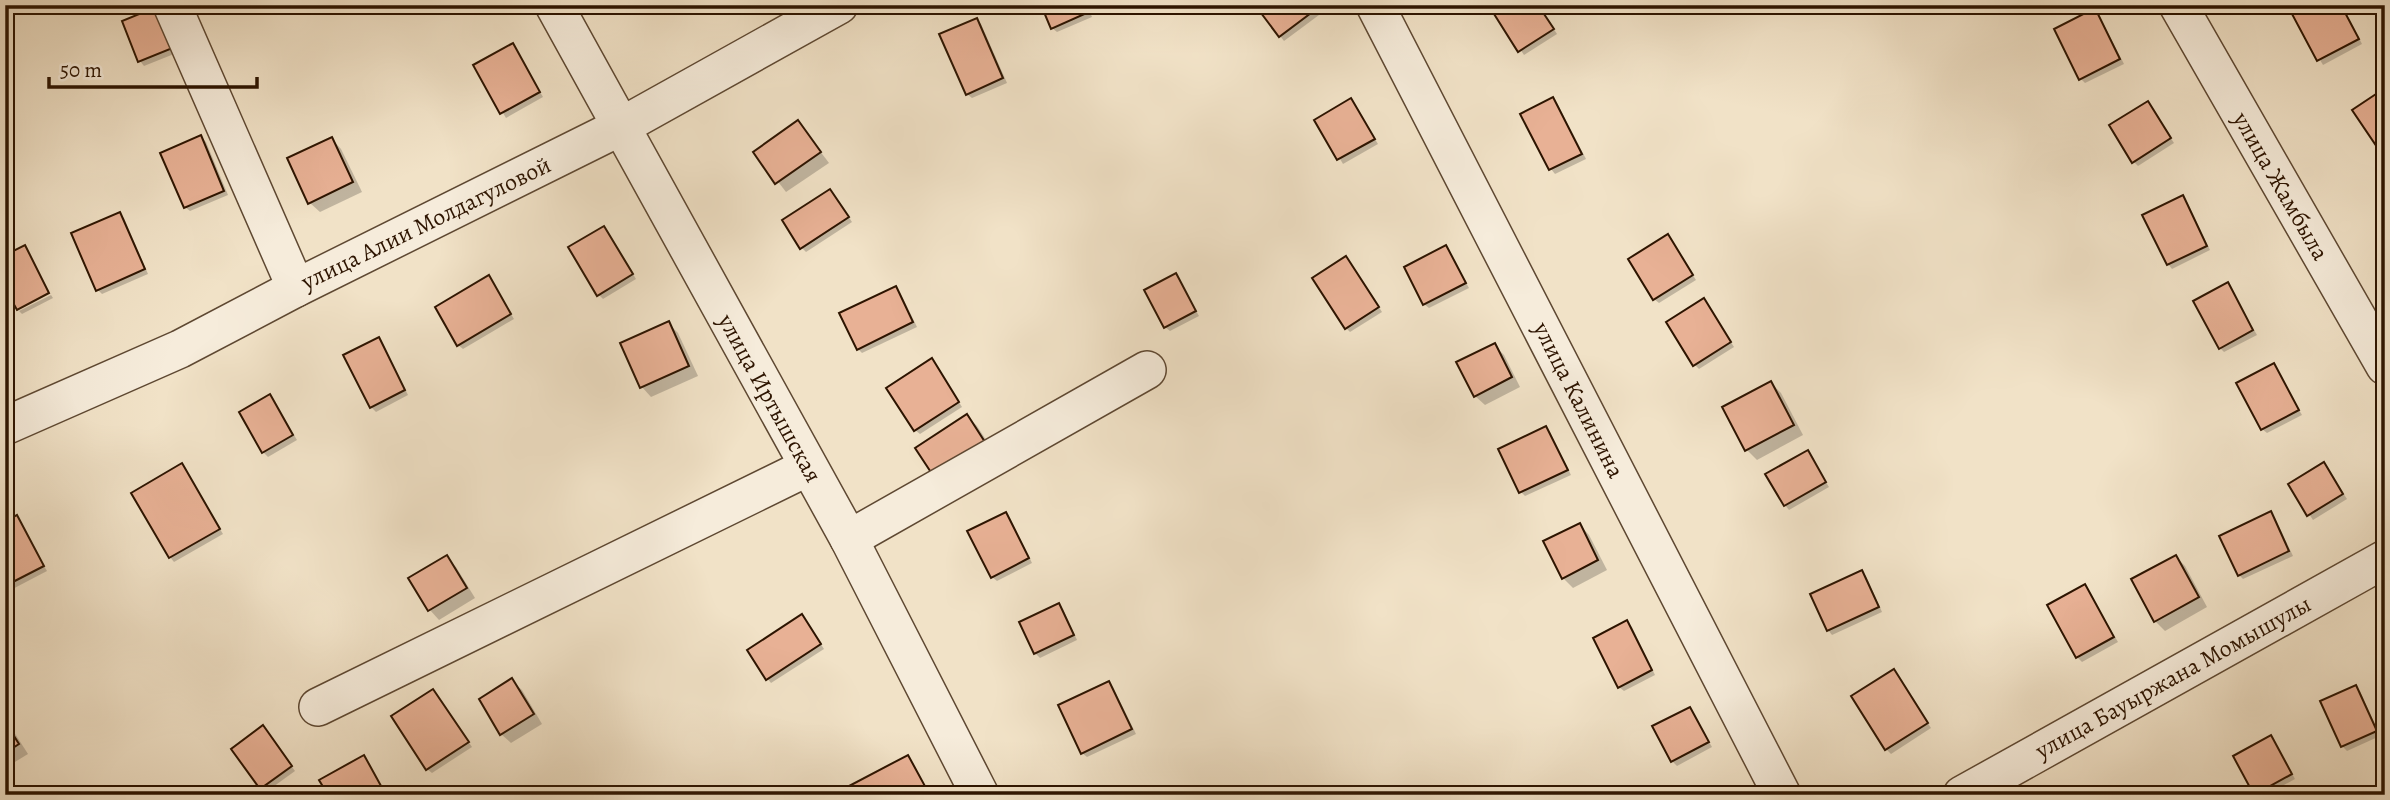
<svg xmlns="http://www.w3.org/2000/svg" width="2390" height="800" font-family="Alegreya,serif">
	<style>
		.shadow { fill: #0003 }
		.building { fill: #e8b195; stroke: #2d1400; stroke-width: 2 }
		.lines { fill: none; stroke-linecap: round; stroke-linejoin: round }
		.minor-casing { stroke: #5e4832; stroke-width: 40 }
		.minor { stroke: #f6ecdb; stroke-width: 37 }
		.labels { text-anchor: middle; stroke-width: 5; stroke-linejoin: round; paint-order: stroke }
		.street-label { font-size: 24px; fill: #2d1400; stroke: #f6ecdb }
	</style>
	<rect width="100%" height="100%" fill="#f1e2c7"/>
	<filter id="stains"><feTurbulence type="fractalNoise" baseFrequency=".00286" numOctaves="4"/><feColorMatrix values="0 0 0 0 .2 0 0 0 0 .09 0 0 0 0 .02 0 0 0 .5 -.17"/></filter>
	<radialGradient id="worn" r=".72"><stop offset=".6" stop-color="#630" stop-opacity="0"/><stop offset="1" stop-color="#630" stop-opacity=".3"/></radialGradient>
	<g class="shadow">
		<polygon points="451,5 464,5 455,9"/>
		<polygon points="1043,5 1087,5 1092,17 1057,32 1052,28"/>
		<polygon points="1311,5 1319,15 1284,41 1280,36"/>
		<polygon points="1493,5 1538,5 1557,34 1524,55 1492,6"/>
		<polygon points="2312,5 2342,5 2362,44 2323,65 2294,15"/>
		<polygon points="163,6 184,50 144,66 140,61"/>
		<polygon points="2095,10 2099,15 2124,64 2085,83 2081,79"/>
		<polygon points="977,20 981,24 1007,83 972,98 967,94"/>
		<polygon points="513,45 543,97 506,118 475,66"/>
		<polygon points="2385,90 2385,148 2382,150 2378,146"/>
		<polygon points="1553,99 1557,103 1586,159 1555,174 1551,169 1523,114"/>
		<polygon points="1351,101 1378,144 1343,164 1317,120"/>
		<polygon points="2148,103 2174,143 2138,166 2134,162"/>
		<polygon points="798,122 829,163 786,192 755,152"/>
		<polygon points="201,137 206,142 228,195 190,211 185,207"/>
		<polygon points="332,139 341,149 362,192 320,212 310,203"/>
		<polygon points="2385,193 2385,211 2377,197"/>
		<polygon points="834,195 852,222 806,252 802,248"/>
		<polygon points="2182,197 2187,202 2210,250 2172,269 2168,264"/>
		<polygon points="119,214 124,218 148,274 102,294 98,290"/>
		<polygon points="608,232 636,279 603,299 599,295"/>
		<polygon points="1668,236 1696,280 1659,303 1654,299"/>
		<polygon points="25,247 49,291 17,308"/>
		<polygon points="1446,247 1469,288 1429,308 1424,304"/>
		<polygon points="1350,262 1382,312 1350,332 1346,328"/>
		<polygon points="1176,275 1199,316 1170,331 1165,327"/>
		<polygon points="489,277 514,319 463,349 458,345"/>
		<polygon points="2227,284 2257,335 2224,352 2220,348"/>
		<polygon points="895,288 900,292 917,327 862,353 858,349"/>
		<polygon points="51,295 53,298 22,314 19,311"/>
		<polygon points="1708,305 1734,347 1699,369 1695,365"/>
		<polygon points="668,323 678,333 698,376 651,397 642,387"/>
		<polygon points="378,339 383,344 408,395 376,412 371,407"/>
		<polygon points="1494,345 1504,355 1520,387 1485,405 1475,396"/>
		<polygon points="936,365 962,407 920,434 915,430"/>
		<polygon points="2273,365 2302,415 2267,433 2262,429"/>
		<polygon points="1771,383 1781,393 1803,435 1757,460 1747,450 1725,408"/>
		<polygon points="270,396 297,440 268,457 263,452"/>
		<polygon points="967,416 977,426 1001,463 941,485"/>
		<polygon points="1546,428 1550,432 1571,475 1525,496 1521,492"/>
		<polygon points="1807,452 1829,487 1789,510 1785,505"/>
		<polygon points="2324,464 2347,499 2313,520 2290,485"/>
		<polygon points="182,465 223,534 174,562 170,557"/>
		<polygon points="2270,513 2275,518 2293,556 2243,579 2239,575"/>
		<polygon points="1005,514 1010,518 1032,563 997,581 992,577"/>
		<polygon points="16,518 47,571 5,593 5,524"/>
		<polygon points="1580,525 1589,535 1607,570 1573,588 1563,578"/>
		<polygon points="446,557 456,567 475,598 439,620 430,610 411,579"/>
		<polygon points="2176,557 2185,566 2207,607 2165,631 2155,621"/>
		<polygon points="1862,572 1866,576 1882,612 1832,635 1828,630"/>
		<polygon points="2085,586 2118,642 2082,662 2077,657"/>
		<polygon points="1058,605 1063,609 1077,640 1040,658 1035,653 1021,623"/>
		<polygon points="806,621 824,649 771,683 767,678"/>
		<polygon points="1627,622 1632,627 1655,675 1624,691 1619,687"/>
		<polygon points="1894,671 1931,728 1891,754 1886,749"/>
		<polygon points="512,681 522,690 542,724 511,743 501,734"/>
		<polygon points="1109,683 1113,687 1136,734 1087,757 1082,753"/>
		<polygon points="2355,687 2360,691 2380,736 2347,751 2342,746"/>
		<polygon points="433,691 472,747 432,773 427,769"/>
		<polygon points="1690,709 1712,747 1677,766 1672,761"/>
		<polygon points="5,718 28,754 5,768"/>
		<polygon points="267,732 295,771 266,792 261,788"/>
		<polygon points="2275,742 2295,779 2266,795 2256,795"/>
		<polygon points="364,757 387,795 330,795"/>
		<polygon points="908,757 929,793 925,795 836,795"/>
	</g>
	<g class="building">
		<polygon points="161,5 180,45 138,62 122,21"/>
		<polygon points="1041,5 1086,5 1089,12 1051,29"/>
		<polygon points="1255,5 1312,5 1315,10 1279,37"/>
		<polygon points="1538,5 1554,29 1518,52 1489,6"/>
		<polygon points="2309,5 2341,5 2359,39 2317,61 2292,14"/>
		<polygon points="2095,8 2120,59 2079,80 2054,29"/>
		<polygon points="977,18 1003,78 966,95 939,34"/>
		<polygon points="513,43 540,92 500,114 473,65"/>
		<polygon points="2385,88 2385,141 2377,147 2352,110"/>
		<polygon points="1553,97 1582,154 1549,170 1520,114"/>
		<polygon points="1351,98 1375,139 1337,160 1314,120"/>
		<polygon points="2148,101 2171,138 2132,163 2109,125"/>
		<polygon points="798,120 821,152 775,184 753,152"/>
		<polygon points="201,135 224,191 184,208 160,153"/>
		<polygon points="332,137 353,182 308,204 287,158"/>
		<polygon points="830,189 849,217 800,249 782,220"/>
		<polygon points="2183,195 2207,246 2167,265 2142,215"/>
		<polygon points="120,212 145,269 96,291 71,233"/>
		<polygon points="604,226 633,274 597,296 568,247"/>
		<polygon points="1668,234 1693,275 1653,300 1628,259"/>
		<polygon points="25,245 49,293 17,310 5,288 5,255"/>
		<polygon points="1446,245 1466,283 1423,305 1404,267"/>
		<polygon points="1346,256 1379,307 1345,329 1312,278"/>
		<polygon points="1176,273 1196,311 1164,328 1144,290"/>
		<polygon points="489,275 511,314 457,346 435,307"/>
		<polygon points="2228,282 2253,330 2219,349 2193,301"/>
		<polygon points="896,286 913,322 857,350 839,313"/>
		<polygon points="1704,298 1731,342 1693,366 1666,322"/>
		<polygon points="669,321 689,366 640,388 620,343"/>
		<polygon points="379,337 405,390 370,408 343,355"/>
		<polygon points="1495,343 1512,377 1474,397 1456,362"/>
		<polygon points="932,358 959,402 914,431 886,388"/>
		<polygon points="2274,363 2299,410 2261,430 2236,383"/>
		<polygon points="1771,381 1794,425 1745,451 1722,407"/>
		<polygon points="270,394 293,435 262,453 239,412"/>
		<polygon points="967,414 992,453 940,486 915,448"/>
		<polygon points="1546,426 1568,470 1519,493 1498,449"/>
		<polygon points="1808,450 1826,482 1784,506 1765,474"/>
		<polygon points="2324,462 2343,494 2307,516 2288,484"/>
		<polygon points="182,463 220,529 169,558 131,493"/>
		<polygon points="2271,511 2289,551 2238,576 2219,536"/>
		<polygon points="1006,512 1029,558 991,578 967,531"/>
		<polygon points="17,515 44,566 5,586 5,522"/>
		<polygon points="1580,523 1598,560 1562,579 1543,541"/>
		<polygon points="447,555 467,588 428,611 408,578"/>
		<polygon points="2176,555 2199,597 2154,622 2131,579"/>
		<polygon points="1862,570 1879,607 1827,631 1810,594"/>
		<polygon points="2085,584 2114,637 2076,658 2047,605"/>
		<polygon points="1059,603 1074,635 1034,654 1019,622"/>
		<polygon points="802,614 821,644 766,680 747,650"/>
		<polygon points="1627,620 1652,670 1618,688 1593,638"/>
		<polygon points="1894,669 1928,723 1885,750 1851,696"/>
		<polygon points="512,678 534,714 500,735 479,699"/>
		<polygon points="1109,681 1132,729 1081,754 1058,705"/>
		<polygon points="2356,685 2377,731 2341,747 2320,701"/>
		<polygon points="433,689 469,742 426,770 391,716"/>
		<polygon points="1690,707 1709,742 1671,762 1652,726"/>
		<polygon points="5,722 19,744 5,753"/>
		<polygon points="263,725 292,766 260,789 231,749"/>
		<polygon points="2271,735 2292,774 2254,795 2233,756"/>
		<polygon points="364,755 386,795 328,795 319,780"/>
		<polygon points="908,755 926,788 913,795 832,795"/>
	</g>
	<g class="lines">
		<g class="minor-casing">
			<g id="minor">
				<polyline points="172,5 296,288"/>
				<polyline points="554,5 849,539 980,795"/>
				<polyline points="1375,5 1782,795"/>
				<polyline points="2178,5 2385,366"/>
				<polyline points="5,426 180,349 296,288 620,127 839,5"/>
				<polyline points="849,539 1147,370"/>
				<polyline points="318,707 808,467"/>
				<polyline points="1962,795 2385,559"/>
			</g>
		</g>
		<use href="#minor" class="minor"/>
	</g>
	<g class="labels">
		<g class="street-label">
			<text transform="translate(2281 186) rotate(60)" y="8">улица Жамбыла</text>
			<text transform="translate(426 223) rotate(-26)" y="8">улица Алии Молдагуловой</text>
			<text transform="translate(770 398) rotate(61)" y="8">улица Иртышская</text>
			<text transform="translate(1579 400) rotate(63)" y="8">улица Калинина</text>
			<text transform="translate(2173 677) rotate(-29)" y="8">улица Бауыржана Момышулы</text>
		</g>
	</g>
	<rect width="2390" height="800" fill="none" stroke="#f1e2c7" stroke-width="28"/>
	<rect x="7" y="7" width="2376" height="786" fill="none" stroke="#2d1400" stroke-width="3.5"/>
	<rect x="14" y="14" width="2362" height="772" fill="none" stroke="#2d1400" stroke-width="2"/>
	<path d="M49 77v10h208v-10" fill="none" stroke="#2d1400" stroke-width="3.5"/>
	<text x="60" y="77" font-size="21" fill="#2d1400" stroke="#f6ecdb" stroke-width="5" paint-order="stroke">50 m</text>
	<rect width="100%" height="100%" filter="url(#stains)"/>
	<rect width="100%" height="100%" fill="url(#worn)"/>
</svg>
